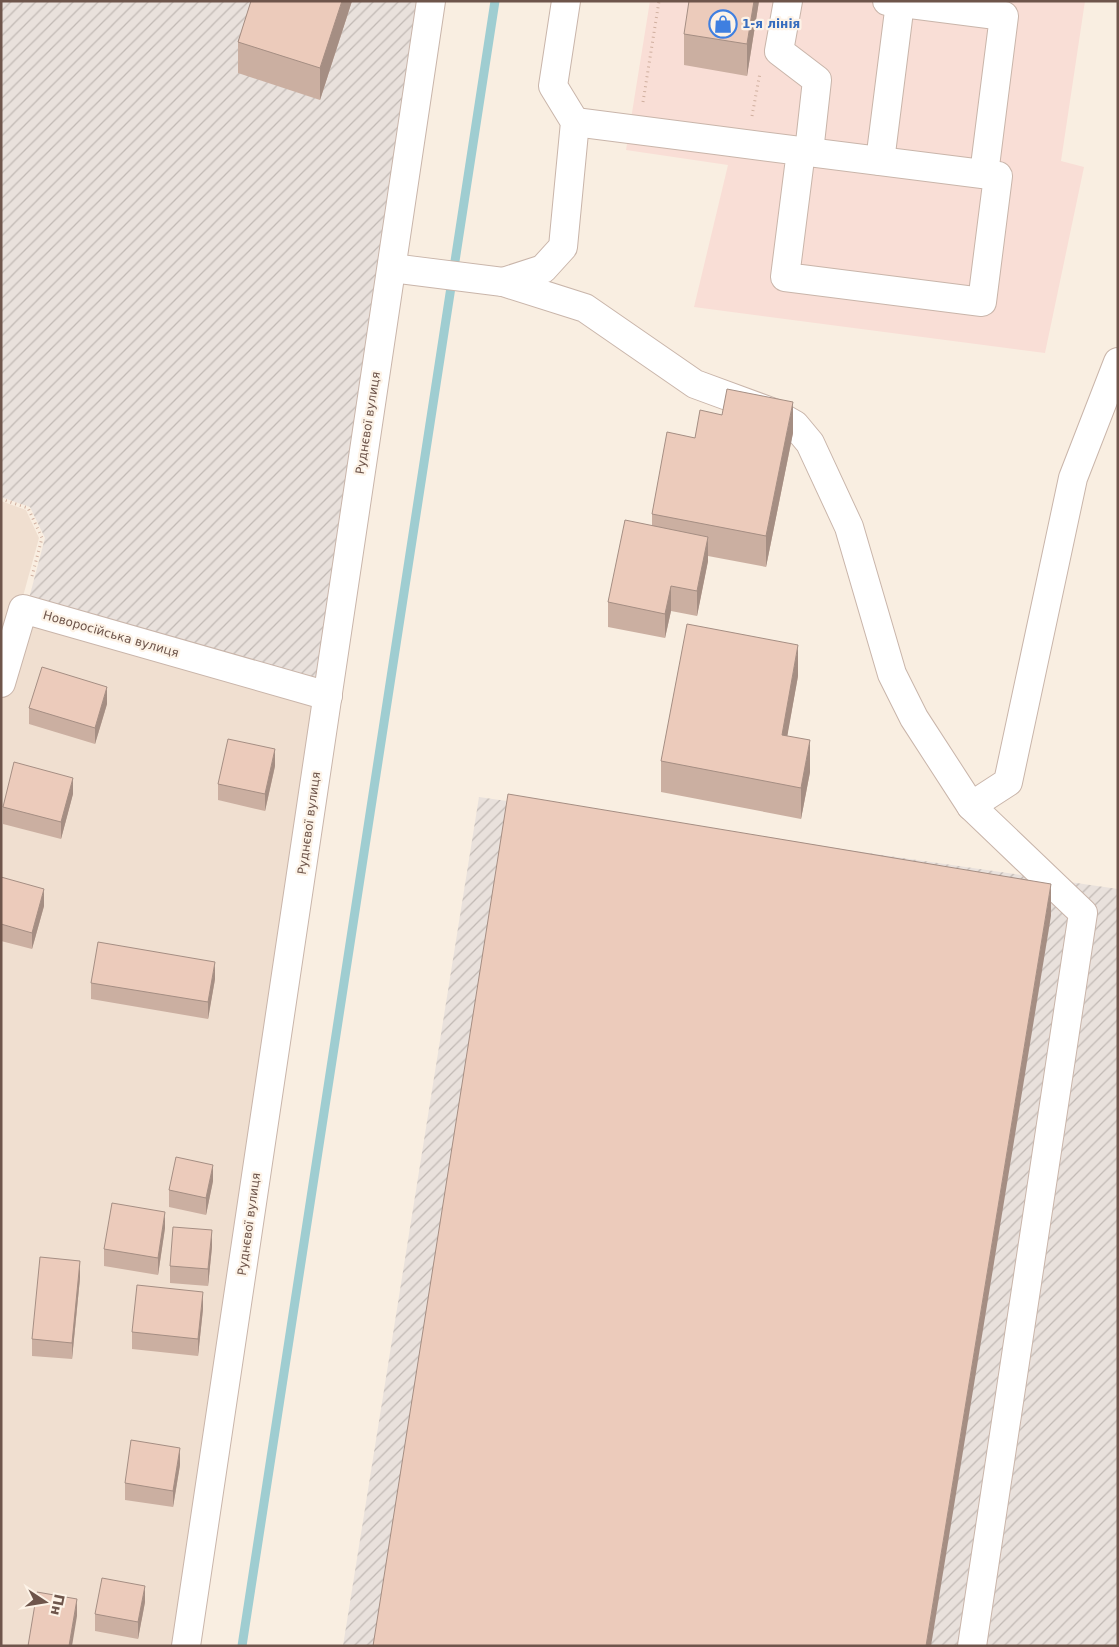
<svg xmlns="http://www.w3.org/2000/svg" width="1119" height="1647" font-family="'DejaVu Sans',sans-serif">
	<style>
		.residential { fill: #f0dfd0 }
		.commercial { fill: #f9ded6 }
		.industrial { fill: url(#industrial-furrows) }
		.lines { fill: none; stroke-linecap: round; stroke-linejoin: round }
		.stream { stroke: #9fcdd1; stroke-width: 9 }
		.minor-casing { stroke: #c9b5aa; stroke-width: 30 }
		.path { stroke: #d0af9f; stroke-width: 3; stroke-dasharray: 1 4; stroke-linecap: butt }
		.minor { stroke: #fff; stroke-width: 28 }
		.wall { fill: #cbafa1 }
		.shaded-wall { fill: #a58e83 }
		.building { fill: #eccbbb; stroke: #a58e83 }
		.labels { text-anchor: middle; stroke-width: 4.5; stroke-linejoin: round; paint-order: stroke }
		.shop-label { font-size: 12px; font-weight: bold; fill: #366cbe; stroke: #fdf3e7; text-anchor: start }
		.street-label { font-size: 12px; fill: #6e554b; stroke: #fdf3e7 }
	</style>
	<defs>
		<pattern id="industrial-furrows" width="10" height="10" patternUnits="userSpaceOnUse" patternTransform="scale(1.25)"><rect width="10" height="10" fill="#e9e1dc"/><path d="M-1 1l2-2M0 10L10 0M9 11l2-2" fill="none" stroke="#c1b9b4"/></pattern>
	</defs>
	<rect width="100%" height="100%" fill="#f9eee1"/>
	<polygon class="residential" points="1,501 26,510 39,538 19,611 318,699 174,1646 1,1646"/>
	<polygon class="commercial" points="650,1 1085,1 1061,161 1084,167 1045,353 694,307 728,165 626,150"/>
	<g class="industrial">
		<polygon points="1,1 418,1 318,688 27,606 45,538 30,507 1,497"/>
		<polygon points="479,797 1118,889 1118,1646 343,1646"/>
	</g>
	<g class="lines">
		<polyline class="stream" points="242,1646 495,1"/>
		<g class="minor-casing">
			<g id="minor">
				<polyline points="788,1 779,51 817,80 809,152"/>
				<polyline points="887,1 1004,16 984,174"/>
				<path d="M575 122C716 140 857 159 998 176L982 302 785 277 801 151"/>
				<polyline points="880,161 900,3"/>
				<polyline points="392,268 503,282 585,308 695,384 774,413 795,425 810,443 849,527 892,674 914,718 971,806 1083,913 972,1646"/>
				<polyline points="503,282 543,269 563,247 575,122 553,86 566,1"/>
				<polyline points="1,683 23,609 328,696"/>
				<polyline points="971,806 1008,782 1073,478 1118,362"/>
				<polyline points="186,1646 431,1"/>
			</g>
		</g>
		<g class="path">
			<polyline points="643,102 659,1"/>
			<polyline points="752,116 760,73"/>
			<polyline points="1,499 28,508 42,538 31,580"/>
		</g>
		<use href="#minor" class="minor"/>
	</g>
	<g class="wall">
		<polygon points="251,1 352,1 320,100 238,73 238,42"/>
		<polygon points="759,1 747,76 684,65 684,34"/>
		<polygon points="793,433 766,567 708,556 708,561 697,616 671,611 665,638 608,627 608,602 652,525 652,514 695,438"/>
		<polygon points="798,676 787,736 810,772 801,819 661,792 661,761"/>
		<polygon points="107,704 95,744 29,724 29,708"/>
		<polygon points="275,766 265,811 218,800 218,784"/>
		<polygon points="73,794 61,839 3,824 3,807"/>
		<polygon points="1,877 44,906 32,949 1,941"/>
		<polygon points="215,979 208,1019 91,999 91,983"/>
		<polygon points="213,1181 206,1215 169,1207 169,1190"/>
		<polygon points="165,1228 158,1275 104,1266 104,1249"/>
		<polygon points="212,1247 208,1286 170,1283 170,1266"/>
		<polygon points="80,1278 72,1359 32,1356 32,1339"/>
		<polygon points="203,1309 198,1356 132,1349 132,1332"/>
		<polygon points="180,1465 173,1507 125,1500 125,1483"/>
		<polygon points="145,1602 138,1639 95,1631 95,1614"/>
	</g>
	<g class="shaded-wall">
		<polygon points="342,1 352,1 320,100 320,68"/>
		<polygon points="754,1 759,1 747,76 747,44"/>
		<polygon points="793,402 793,433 766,567 766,536"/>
		<polygon points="708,537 708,561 697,616 697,591"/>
		<polygon points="2,569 2,586 1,588 1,572"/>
		<polygon points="671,586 671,611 665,638 665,614"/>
		<polygon points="798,645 798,676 782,766 782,735"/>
		<polygon points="107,687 107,704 95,744 95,728"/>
		<polygon points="810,740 810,772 801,819 801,788"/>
		<polygon points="275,749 275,766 265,811 265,794"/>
		<polygon points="73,778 73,794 61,839 61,822"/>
		<polygon points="1051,884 1051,916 931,1646 926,1646"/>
		<polygon points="44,889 44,906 32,949 32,933"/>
		<polygon points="215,962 215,979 208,1019 208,1002"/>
		<polygon points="213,1165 213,1181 206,1215 206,1198"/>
		<polygon points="165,1212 165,1228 158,1275 158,1258"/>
		<polygon points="212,1230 212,1247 208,1286 208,1269"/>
		<polygon points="80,1261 80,1278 72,1359 72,1343"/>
		<polygon points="203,1292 203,1309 198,1356 198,1339"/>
		<polygon points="180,1448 180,1465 173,1507 173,1491"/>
		<polygon points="145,1586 145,1602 138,1639 138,1622"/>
		<polygon points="77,1599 77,1616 72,1646 69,1646"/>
	</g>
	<g class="building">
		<polygon points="251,1 342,1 320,68 238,42"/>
		<polygon points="689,1 754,1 747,44 684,34"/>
		<polygon points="727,389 793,402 766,536 652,514 667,432 695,438 700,410 722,415"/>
		<polygon points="625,520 708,537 697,591 671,586 665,614 608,602"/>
		<polygon points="687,624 798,645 782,735 810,740 801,788 661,761"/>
		<polygon points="42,667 107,687 95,728 29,708"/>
		<polygon points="228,739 275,749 265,794 218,784"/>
		<polygon points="14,762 73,778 61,822 3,807"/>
		<polygon points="508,794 1051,884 926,1646 373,1646"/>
		<polygon points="1,877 44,889 32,933 1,924"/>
		<polygon points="98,942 215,962 208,1002 91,983"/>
		<polygon points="176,1157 213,1165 206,1198 169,1190"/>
		<polygon points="112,1203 165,1212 158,1258 104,1249"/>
		<polygon points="173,1227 212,1230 208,1269 170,1266"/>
		<polygon points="40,1257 80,1261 72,1343 32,1339"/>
		<polygon points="137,1285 203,1292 198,1339 132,1332"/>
		<polygon points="131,1440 180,1448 173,1491 125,1483"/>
		<polygon points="102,1578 145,1586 138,1622 95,1614"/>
		<polygon points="37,1592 77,1599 69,1646 28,1646"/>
	</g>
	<defs>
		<g id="shop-ring" transform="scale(1.4375)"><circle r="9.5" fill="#fdf3e7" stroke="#3f7fe0" stroke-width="1.5"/><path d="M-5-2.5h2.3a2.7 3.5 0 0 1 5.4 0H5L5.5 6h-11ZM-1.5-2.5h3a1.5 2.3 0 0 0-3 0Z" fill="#3f7fe0"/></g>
	</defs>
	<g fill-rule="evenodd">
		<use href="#shop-ring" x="723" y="24"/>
	</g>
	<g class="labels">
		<g class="shop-label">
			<text x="742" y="28">1-я лінія</text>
		</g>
		<g class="street-label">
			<text transform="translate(368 423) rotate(-81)" y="4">Руднєвої вулиця</text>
			<text transform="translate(111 634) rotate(16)" y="4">Новоросійська вулиця</text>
			<text transform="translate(309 823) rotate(-82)" y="4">Руднєвої вулиця</text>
			<text transform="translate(249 1224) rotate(-82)" y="4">Руднєвої вулиця</text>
		</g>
	</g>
	<rect width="1119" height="1647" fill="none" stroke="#6e554b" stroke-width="5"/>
	<g transform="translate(45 1602) rotate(102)" stroke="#fdf3e7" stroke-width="4" paint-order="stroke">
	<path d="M0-4L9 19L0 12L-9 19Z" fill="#6e554b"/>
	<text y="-8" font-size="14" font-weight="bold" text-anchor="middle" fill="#6e554b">Пн</text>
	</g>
</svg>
